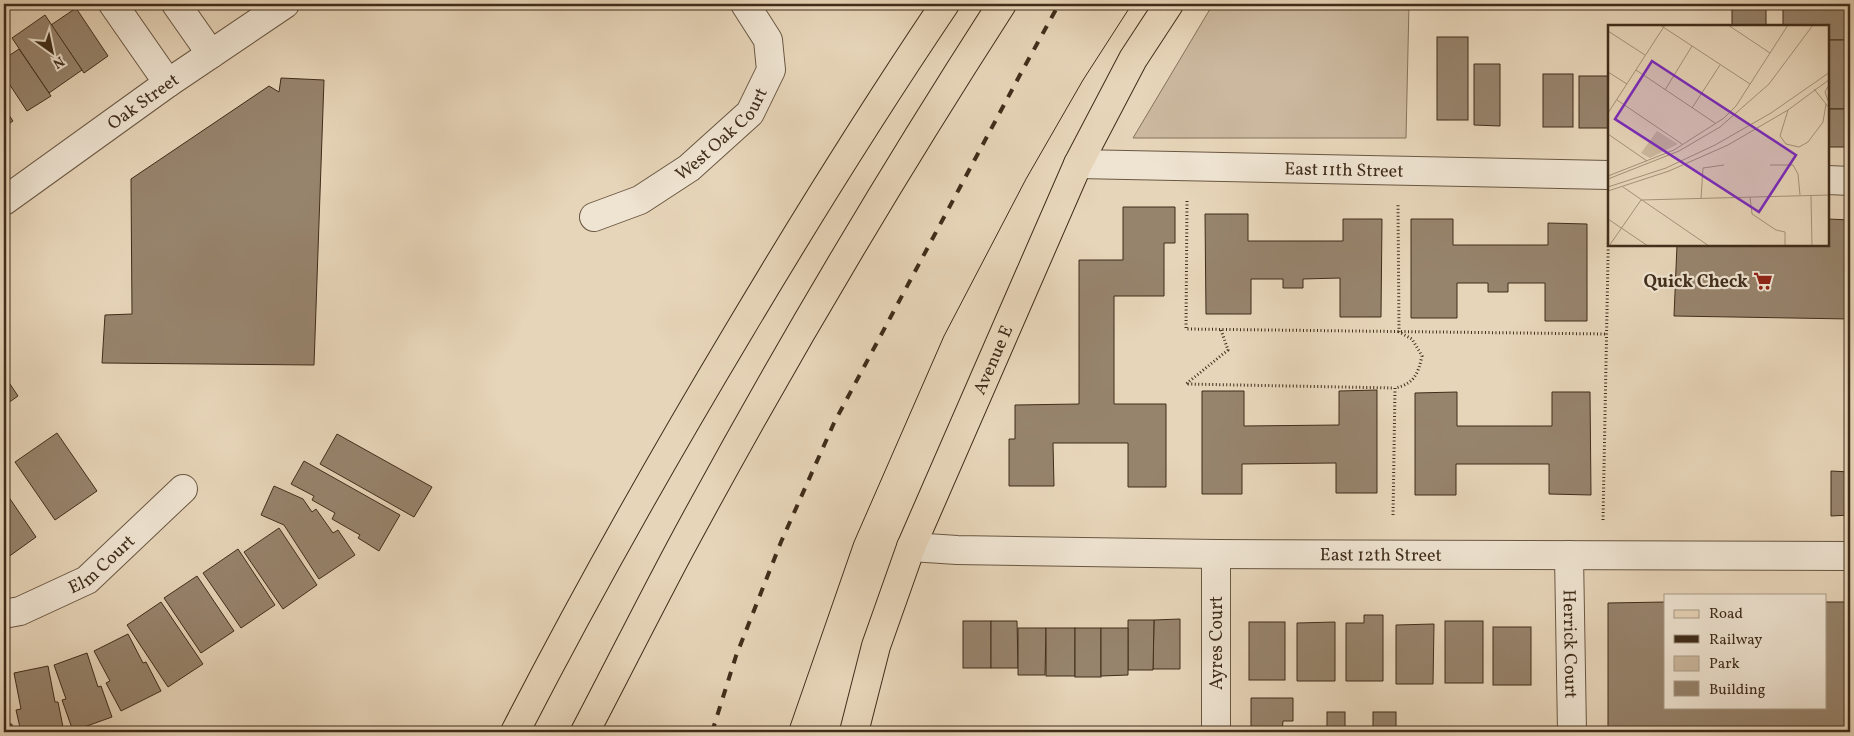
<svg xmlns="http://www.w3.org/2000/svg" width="1854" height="736" font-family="Vollkorn,serif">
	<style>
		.green { fill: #cbb89e; stroke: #86725c }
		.building { fill: #97846d; stroke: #402d1a }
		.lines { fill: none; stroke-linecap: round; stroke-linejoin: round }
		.minor-casing { stroke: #6a5742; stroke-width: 30 }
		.major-casing { stroke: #402d1a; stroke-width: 30 }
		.highway-casing { stroke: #402d1a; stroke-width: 30 }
		.path { stroke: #402d1a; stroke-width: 3; stroke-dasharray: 1 2.5; stroke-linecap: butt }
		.minor { stroke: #efe4d2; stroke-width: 28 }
		.major { stroke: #e7d5b9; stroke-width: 28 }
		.highway { stroke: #e7d5b9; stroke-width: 28 }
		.tram { stroke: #402d1a; stroke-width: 1 }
		.rail { stroke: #402d1a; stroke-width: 4; stroke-dasharray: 9 9; stroke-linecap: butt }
		.labels { text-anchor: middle; stroke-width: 4.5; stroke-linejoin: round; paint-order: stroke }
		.street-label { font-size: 18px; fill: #402d1a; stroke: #efe4d2 }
		.poi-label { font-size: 18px; font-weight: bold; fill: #402d1a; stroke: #efe4d2; text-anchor: end }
		.inset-road { fill: none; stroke: #a49279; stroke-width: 1 }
		.view { fill: #7b2cbf; fill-opacity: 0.15; stroke: #7b2cbf; stroke-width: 2.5 }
		.inset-edge { fill: none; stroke: #402d1a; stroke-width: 2.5 }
	</style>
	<rect width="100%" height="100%" fill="#e7d5b9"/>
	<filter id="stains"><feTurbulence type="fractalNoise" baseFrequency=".004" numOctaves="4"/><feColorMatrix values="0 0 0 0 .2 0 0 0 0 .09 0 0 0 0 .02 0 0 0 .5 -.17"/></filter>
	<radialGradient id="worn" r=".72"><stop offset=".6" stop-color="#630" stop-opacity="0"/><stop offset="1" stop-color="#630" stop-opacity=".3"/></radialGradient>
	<polygon class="green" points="1213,4 1409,4 1406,138 1133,138"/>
	<g class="building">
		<polygon points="198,4 210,4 202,9"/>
		<rect x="1732" y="4" width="34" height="22"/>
		<polygon points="1783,4 1850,4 1850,40 1828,40 1828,26 1783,26"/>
		<polygon points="76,8 108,56 84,73 51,25"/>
		<polygon points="45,15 82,70 49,93 12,38"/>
		<rect x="1437" y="37" width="31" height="83"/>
		<rect x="1828" y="40" width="22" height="69"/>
		<polygon points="19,49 51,96 27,111 4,76 4,59"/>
		<polygon points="1474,64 1500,64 1500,126 1474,125"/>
		<rect x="1543" y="74" width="30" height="53"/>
		<rect x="1579" y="76" width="30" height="52"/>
		<polygon points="281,78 324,80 314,365 102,363 105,315 132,314 131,179 269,86 279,92"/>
		<polygon points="4,108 13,121 4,127"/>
		<rect x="1828" y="109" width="22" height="38"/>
		<polygon points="1123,207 1175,207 1175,243 1164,243 1164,296 1114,296 1114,404 1166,404 1166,487 1128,487 1128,443 1053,443 1054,486 1009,486 1009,439 1015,439 1015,405 1079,404 1079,260 1123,260"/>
		<polygon points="1205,214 1248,214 1248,241 1343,241 1343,219 1382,219 1381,317 1340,317 1340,278 1303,279 1303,288 1283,288 1283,279 1251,279 1251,314 1206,314"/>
		<polygon points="1411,219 1453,219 1453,245 1548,245 1548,223 1587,224 1587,321 1545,321 1545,283 1508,283 1508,292 1488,292 1488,283 1457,283 1457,318 1411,318"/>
		<polygon points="1828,219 1850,220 1850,319 1674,316 1677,245 1828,245"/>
		<polygon points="4,375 18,396 4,406"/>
		<polygon points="1377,390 1377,493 1336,493 1336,463 1242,464 1242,494 1202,494 1202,391 1244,391 1244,426 1339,425 1339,391"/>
		<polygon points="1457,392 1457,426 1552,426 1552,392 1590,392 1591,495 1549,494 1549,464 1456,464 1456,495 1415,495 1415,393"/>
		<polygon points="57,433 97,491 55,520 15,462"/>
		<polygon points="337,434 432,487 414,517 320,464"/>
		<polygon points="304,461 400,515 379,551 358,538 360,535 332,519 335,513 312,500 314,496 291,484"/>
		<polygon points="1831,471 1850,472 1850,515 1831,516"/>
		<polygon points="274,486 303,499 312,512 316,509 333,533 338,530 355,555 319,579 284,525 261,515"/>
		<polygon points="6,493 36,537 4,560 4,494"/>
		<polygon points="279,528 317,585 283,609 244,552"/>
		<polygon points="238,549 275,605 241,628 203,573"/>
		<polygon points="197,576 234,631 201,653 164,598"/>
		<polygon points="161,602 203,664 168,687 127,625"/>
		<polygon points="1665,602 1665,707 1825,707 1825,602 1850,602 1850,732 1608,732 1608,603"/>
		<polygon points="1364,615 1383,615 1383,681 1346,681 1346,623 1364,623"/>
		<polygon points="1180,619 1180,669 1153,669 1154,620"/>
		<polygon points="1128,620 1154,620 1153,670 1128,670"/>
		<rect x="963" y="621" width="28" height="47"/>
		<polygon points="991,621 1017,621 1018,668 991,668"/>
		<rect x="1445" y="621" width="38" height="62"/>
		<rect x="1249" y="622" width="36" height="58"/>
		<polygon points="1335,622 1335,681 1297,681 1297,623"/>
		<polygon points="1434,624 1433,684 1396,684 1396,625"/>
		<rect x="1493" y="627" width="38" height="58"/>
		<polygon points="1018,628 1046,628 1045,675 1018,675"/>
		<rect x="1046" y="628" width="29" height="48"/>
		<rect x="1075" y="628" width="26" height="49"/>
		<polygon points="1101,628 1128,628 1128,675 1101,676"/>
		<polygon points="128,634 143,663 146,662 161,691 121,711 106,683 110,681 94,651"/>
		<polygon points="87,653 98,687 101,686 112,717 73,731 62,700 66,699 54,665"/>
		<polygon points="48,666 55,702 58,702 64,732 21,732 16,710 21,709 14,673"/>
		<polygon points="4,674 9,674 9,724 12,724 12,732 4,732"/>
		<polygon points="1251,698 1293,698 1293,721 1283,721 1282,732 1251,731"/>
		<rect x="1327" y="712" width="18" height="20"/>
		<rect x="1373" y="712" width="23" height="20"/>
	</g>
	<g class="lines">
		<g class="minor-casing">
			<g id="minor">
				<polyline points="113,4 168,83"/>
				<polyline points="176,4 211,54"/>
				<path id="s1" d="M1078 164 1609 175"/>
				<polyline points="1828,180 1850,181"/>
				<path id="s2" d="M4 201 168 83 285 4"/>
				<path id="s3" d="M594 217 640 200 689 168 750 113 771 70 768 40 745 4"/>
				<path id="s4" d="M911 547 957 550 1216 554 1850 556"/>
				<polyline points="1216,554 1216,732"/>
				<path id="s5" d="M1569 555 1572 732"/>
				<path id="s6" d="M4 614 20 611 87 580 183 489"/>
			</g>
		</g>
		<g class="major-casing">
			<g id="major">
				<path id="s7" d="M854 732 876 646 911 547 1078 164 1133 59 1169 4"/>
			</g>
		</g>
		<g class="highway-casing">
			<g id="highway">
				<path d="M515 732C585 596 660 463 739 331 805 220 873 111 945 4"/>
				<path d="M585 732C617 671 648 609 680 549 780 363 888 181 1002 4"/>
			</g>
		</g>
		<g class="path">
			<polyline points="1187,201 1186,329 1606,334"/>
			<polyline points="1221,330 1228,350 1186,384 1394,388"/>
			<path d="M1393 515 1395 388C1414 384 1418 374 1422 356L1412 339 1399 332 1398 204"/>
			<polyline points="1603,520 1609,207"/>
		</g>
		<use href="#minor" class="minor"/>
		<use href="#major" class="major"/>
		<use href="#highway" class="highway"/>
		<polyline class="tram" points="788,732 854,542 944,336 1026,179 1083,80 1132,4"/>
		<polyline class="rail" points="712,732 736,656 781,542 834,423 1021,73 1059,4"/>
	</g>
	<defs>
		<g id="supermarket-bare" transform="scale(1.5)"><path d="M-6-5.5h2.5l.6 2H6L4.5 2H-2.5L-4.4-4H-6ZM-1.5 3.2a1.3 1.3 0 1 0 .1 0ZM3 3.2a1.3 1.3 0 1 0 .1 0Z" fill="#8f2418" stroke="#efe4d2" stroke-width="2.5" paint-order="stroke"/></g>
	</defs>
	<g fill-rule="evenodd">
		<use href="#supermarket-bare" x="1763" y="281"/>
	</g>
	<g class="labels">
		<g class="street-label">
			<text dy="6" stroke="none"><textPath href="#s2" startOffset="171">Oak Street</textPath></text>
			<text dy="6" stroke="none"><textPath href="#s3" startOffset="155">West Oak Court</textPath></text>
			<text dy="6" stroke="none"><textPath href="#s1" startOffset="266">East 11th Street</textPath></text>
			<text dy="6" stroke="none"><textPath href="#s7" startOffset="398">Avenue E</textPath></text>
			<text dy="6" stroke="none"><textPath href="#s4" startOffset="470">East 12th Street</textPath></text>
			<text dy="6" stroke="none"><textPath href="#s6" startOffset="111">Elm Court</textPath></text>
			<text transform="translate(1216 643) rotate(-90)" y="6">Ayres Court</text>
			<text dy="6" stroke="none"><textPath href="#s5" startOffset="89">Herrick Court</textPath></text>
		</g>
		<g class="poi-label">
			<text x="1748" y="287">Quick Check</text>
		</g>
	</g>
	<g transform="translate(1608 25)">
		<rect width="221" height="221" fill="#e7d5b9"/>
		<path d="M49 106 70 119 42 133 33 128Z" fill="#cbb89e"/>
		<path class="inset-road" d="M52 0 142 59M120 0 162 28M0 6 37 30M28 45 107 98M0 47 19 59M222 58 217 67 222 81M206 64 222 84M57 65 84 21M9 75 74 119M84 83 112 40M180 85 172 111 178 119 191 122 200 117 215 97 218 79M0 88 57 0M0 109 39 136M162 140H185L190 149 192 170M0 151 66 125 116 93 128 81 180 0M0 154 71 126 112 102 161 59 205 0M0 162 58 143 107 120 163 88 222 47M15 162 101 221M0 166 61 146 120 120 180 85 222 54M203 171 204 221M142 172 144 189 168 205 177 207V221M93 174 95 143 116 140M0 194 40 221M1 221 33 175 222 170"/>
		<path class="view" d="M44 36 188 130 151 187 7 94Z"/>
		<rect width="221" height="221" class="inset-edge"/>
	</g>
	<rect width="1854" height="736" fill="none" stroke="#e7d5b9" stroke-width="20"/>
	<rect x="5" y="5" width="1844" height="726" fill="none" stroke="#402d1a" stroke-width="2.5"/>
	<rect x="10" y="10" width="1834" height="716" fill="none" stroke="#402d1a"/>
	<rect x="1664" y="594" width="162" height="115" fill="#efe4d2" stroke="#a99b88"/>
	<rect x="1674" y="610" width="25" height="8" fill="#e7d5b9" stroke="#a99b88"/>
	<text x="1709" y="618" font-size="15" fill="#402d1a">Road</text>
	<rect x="1674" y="635" width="25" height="8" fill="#402d1a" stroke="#a99b88"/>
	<text x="1709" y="644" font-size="15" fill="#402d1a">Railway</text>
	<rect x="1674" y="656" width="25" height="15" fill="#cbb89e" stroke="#a99b88"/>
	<text x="1709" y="668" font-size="15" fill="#402d1a">Park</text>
	<rect x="1674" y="681" width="25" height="15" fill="#97846d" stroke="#a99b88"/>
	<text x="1709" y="694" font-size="15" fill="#402d1a">Building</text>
	<g transform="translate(52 52) rotate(147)" stroke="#efe4d2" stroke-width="4" paint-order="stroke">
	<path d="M0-4L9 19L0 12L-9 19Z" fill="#402d1a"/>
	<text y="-8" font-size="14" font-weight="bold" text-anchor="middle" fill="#402d1a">N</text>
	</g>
	<rect width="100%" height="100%" filter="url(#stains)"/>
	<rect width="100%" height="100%" fill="url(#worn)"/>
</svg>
